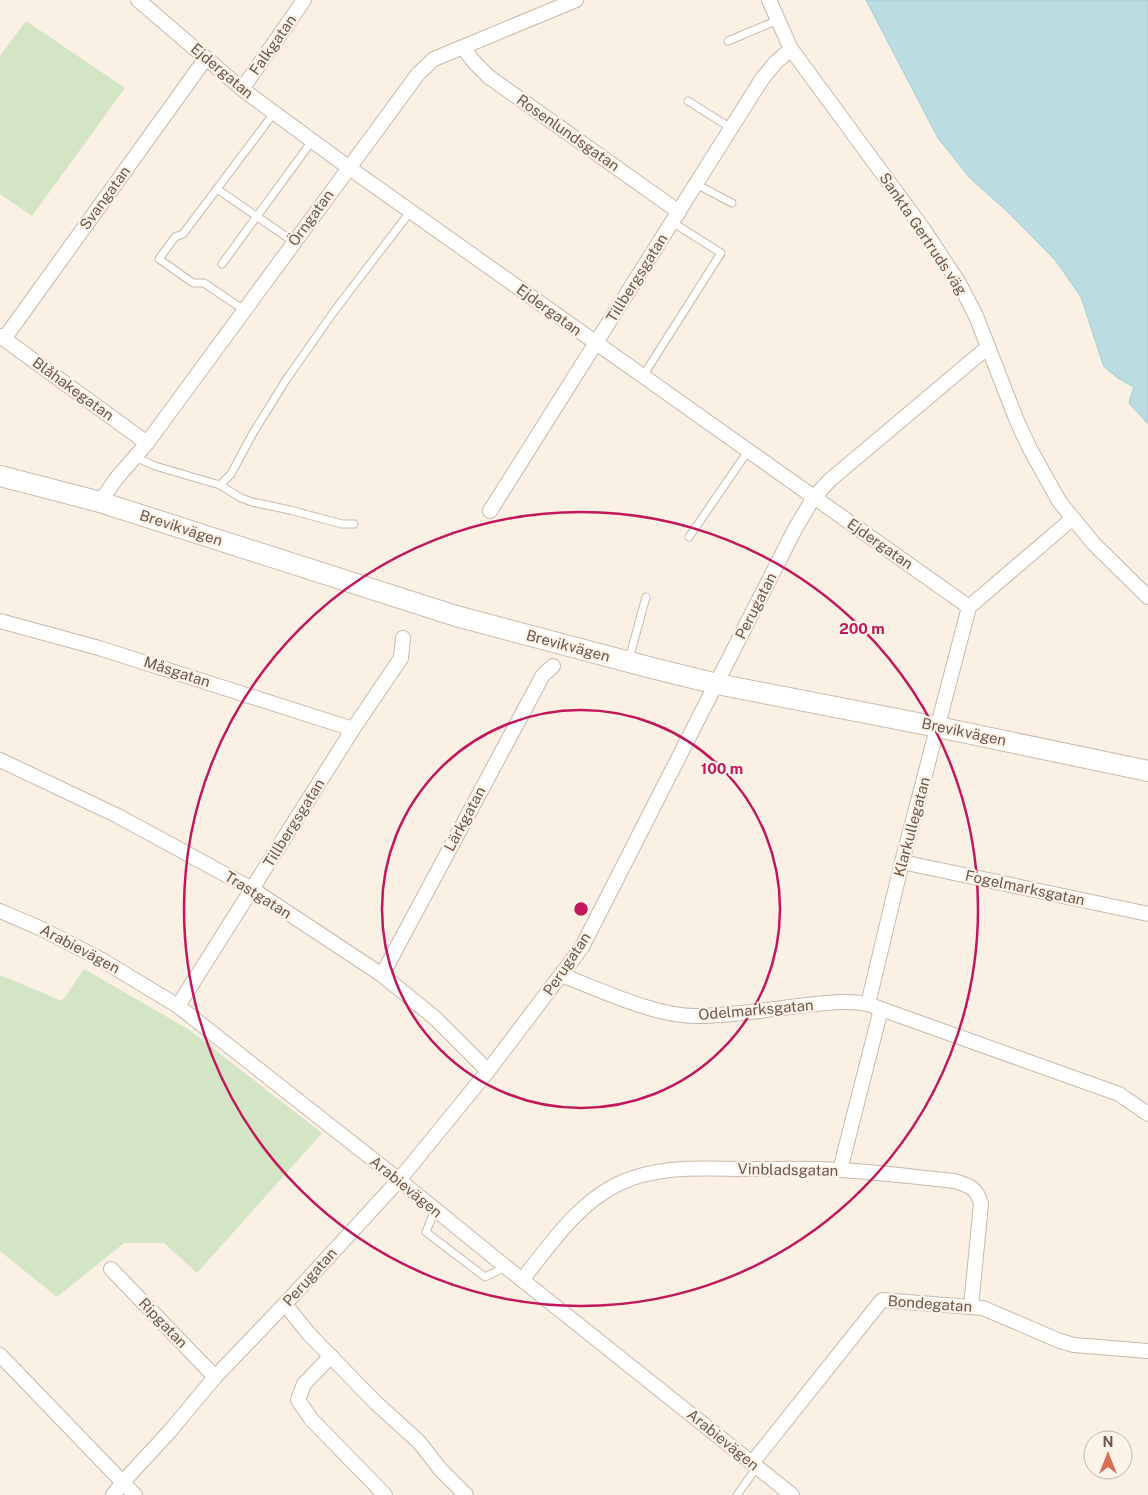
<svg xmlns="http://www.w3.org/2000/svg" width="1148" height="1495" font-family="'Public Sans',sans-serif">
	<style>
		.green { fill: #d3e5c4 }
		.water { fill: #bbdde1; stroke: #a2ccd2 }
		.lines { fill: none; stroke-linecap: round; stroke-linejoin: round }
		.lane-casing { stroke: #c9b8ab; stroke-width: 9 }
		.street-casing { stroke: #c9b8ab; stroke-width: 16 }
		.secondary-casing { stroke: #cebaac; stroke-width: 22 }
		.lane { stroke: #fff; stroke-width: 7 }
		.street { stroke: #fff; stroke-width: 14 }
		.secondary { stroke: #fff; stroke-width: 20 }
		.ring { fill: none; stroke: #c2185b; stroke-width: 2.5 }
		.labels { text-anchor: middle; stroke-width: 4.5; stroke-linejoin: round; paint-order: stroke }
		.street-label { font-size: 15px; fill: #6f574c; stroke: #fdf4e9 }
		.centre { fill: #c2185b; stroke: #fdf4e9; stroke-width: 2.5 }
		.ring-label { font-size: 15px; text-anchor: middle; font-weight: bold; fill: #c2185b; stroke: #fdf4e9; stroke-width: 4.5; stroke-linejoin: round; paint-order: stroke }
	</style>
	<rect width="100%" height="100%" fill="#faf0e4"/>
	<g class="green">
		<polygon points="26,21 125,88 32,216 0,194 0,56"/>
		<polygon points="84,969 188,1029 322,1133 197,1273 164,1243 124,1243 57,1297 0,1251 0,975 62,1001"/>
	</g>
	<polygon class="water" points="866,0 1148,0 1148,424 1129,403 1134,387 1118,378 1104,367 1081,297 1056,261 1011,215 970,178 938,138"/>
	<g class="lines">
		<g class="lane-casing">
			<g id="lane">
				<polyline points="728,41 778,20"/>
				<polyline points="688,101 731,128"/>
				<polyline points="696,184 732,203"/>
				<polyline points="217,189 294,242"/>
				<polyline points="222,264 312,141"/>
				<polyline points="244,310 204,283 193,283 159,259 175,237 183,234 274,113"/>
				<polyline points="643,376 721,253 672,222"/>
				<polyline points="135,457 155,466 220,485"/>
				<polyline points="354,524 342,524 290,510 252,502 241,498 220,485 231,474 253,433 286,380 335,310 410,212"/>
				<polyline points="689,537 748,451"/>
				<polyline points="629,659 646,597"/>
				<polyline points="435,1210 426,1232 485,1277 506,1267"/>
				<polyline points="737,1495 757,1467"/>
			</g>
		</g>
		<g class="street-casing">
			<g id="street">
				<polyline points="138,0 242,89 348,167 969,607"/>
				<polyline points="769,0 791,49 924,230 959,283 976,316 1017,421 1030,449 1059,501 1093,543 1148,597"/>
				<polyline points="463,48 475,63 489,77 679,212"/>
				<polyline points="242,89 304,0"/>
				<polyline points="0,336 147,443"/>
				<polyline points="4,339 206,58"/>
				<polyline points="100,502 116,479 147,443 418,74 434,59 576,0"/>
				<polyline points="490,511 762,79 775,63 791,49"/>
				<polyline points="0,621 99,648 353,729"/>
				<polyline points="0,760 118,816 252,889 382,975 435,1018 488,1071"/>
				<polyline points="902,862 1148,914"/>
				<polyline points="0,911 42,929 102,960 178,1006 399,1180 506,1267 792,1495"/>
				<polyline points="382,975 543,675 553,666"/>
				<path d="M561 975C601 990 654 1016 696 1016 733 1016 770 1009 807 1005 827 1003 847 1000 868 1004"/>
				<polyline points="178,1006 353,729 401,658 403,638"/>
				<polyline points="881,1009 1119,1094 1148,1114"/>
				<polyline points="840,1170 881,1009 868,1004 902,862 969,607 1072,519"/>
				<polyline points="111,1269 215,1377"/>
				<path d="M522 1280C550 1245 577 1204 618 1184 659 1164 705 1169 749 1169 779 1169 810 1168 840 1170 878 1172 916 1177 954 1181 969 1185 977 1188 981 1204L971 1307"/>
				<polyline points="285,1304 308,1333 375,1402 419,1442 440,1469 466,1495"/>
				<polyline points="0,1355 135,1495"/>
				<polyline points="331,1356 304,1384 298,1400 311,1419 385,1495"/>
				<polyline points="752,1463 882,1300 983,1308 1060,1341 1074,1345 1148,1351"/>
				<polyline points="113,1495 123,1482 170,1431 215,1377 285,1304 399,1180 488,1071 582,947 795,529 814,497 830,480 988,347"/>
			</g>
		</g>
		<g class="secondary-casing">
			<polyline id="secondary" points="0,476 100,502 456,616 652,668 717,684 938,727 1148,771"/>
		</g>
		<use href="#lane" class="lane"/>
		<use href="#street" class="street"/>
		<use href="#secondary" class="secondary"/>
	</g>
	<g class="ring">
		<circle cx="581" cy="909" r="199"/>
		<circle cx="581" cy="909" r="397"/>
	</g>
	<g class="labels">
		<g class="street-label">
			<text transform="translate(273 45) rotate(-55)" y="5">Falkgatan</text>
			<text transform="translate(222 71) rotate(40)" y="5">Ejdergatan</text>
			<text transform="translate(568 133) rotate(35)" y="5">Rosenlundsgatan</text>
			<text transform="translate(105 198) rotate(-54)" y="5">Svangatan</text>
			<text transform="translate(311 218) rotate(-54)" y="5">Örngatan</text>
			<text transform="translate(923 234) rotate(56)" y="5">Sankta Gertruds väg</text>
			<text transform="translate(637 278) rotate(-58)" y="5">Tillbergsgatan</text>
			<text transform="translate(549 310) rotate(36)" y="5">Ejdergatan</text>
			<text transform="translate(73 389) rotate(36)" y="5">Blåhakegatan</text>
			<text transform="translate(181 528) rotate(18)" y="5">Brevikvägen</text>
			<text transform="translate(880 544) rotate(35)" y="5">Ejdergatan</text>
			<text transform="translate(756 606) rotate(-63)" y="5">Perugatan</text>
			<text transform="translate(568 646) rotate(15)" y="5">Brevikvägen</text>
			<text transform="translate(177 672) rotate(18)" y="5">Måsgatan</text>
			<text transform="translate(964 732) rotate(12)" y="5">Brevikvägen</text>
			<text transform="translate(465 819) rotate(-62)" y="5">Lärkgatan</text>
			<text transform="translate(294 823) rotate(-58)" y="5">Tillbergsgatan</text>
			<text transform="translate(912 827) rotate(-75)" y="5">Klarkullegatan</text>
			<text transform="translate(1025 888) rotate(12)" y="5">Fogelmarksgatan</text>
			<text transform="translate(258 895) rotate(32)" y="5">Trastgatan</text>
			<text transform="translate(80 949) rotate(28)" y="5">Arabievägen</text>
			<text transform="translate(567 964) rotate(-56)" y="5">Perugatan</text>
			<text transform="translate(756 1010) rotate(-5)" y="5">Odelmarksgatan</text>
			<text transform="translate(788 1170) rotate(1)" y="5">Vinbladsgatan</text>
			<text transform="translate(406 1187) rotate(39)" y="5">Arabievägen</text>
			<text transform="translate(310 1277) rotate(-48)" y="5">Perugatan</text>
			<text transform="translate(930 1304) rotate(4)" y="5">Bondegatan</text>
			<text transform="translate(163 1323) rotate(46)" y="5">Ripgatan</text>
			<text transform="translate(723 1440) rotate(39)" y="5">Arabievägen</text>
		</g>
	</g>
	<circle cx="581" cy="909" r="8" class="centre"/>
	<g class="ring-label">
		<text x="862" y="634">200 m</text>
		<text x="722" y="774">100 m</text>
	</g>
	<g transform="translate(1108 1455)"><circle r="24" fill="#fdf4e9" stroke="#c4b5aa"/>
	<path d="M0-4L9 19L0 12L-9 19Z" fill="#d86c55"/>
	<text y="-8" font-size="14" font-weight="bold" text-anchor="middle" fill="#6f574c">N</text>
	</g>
</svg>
